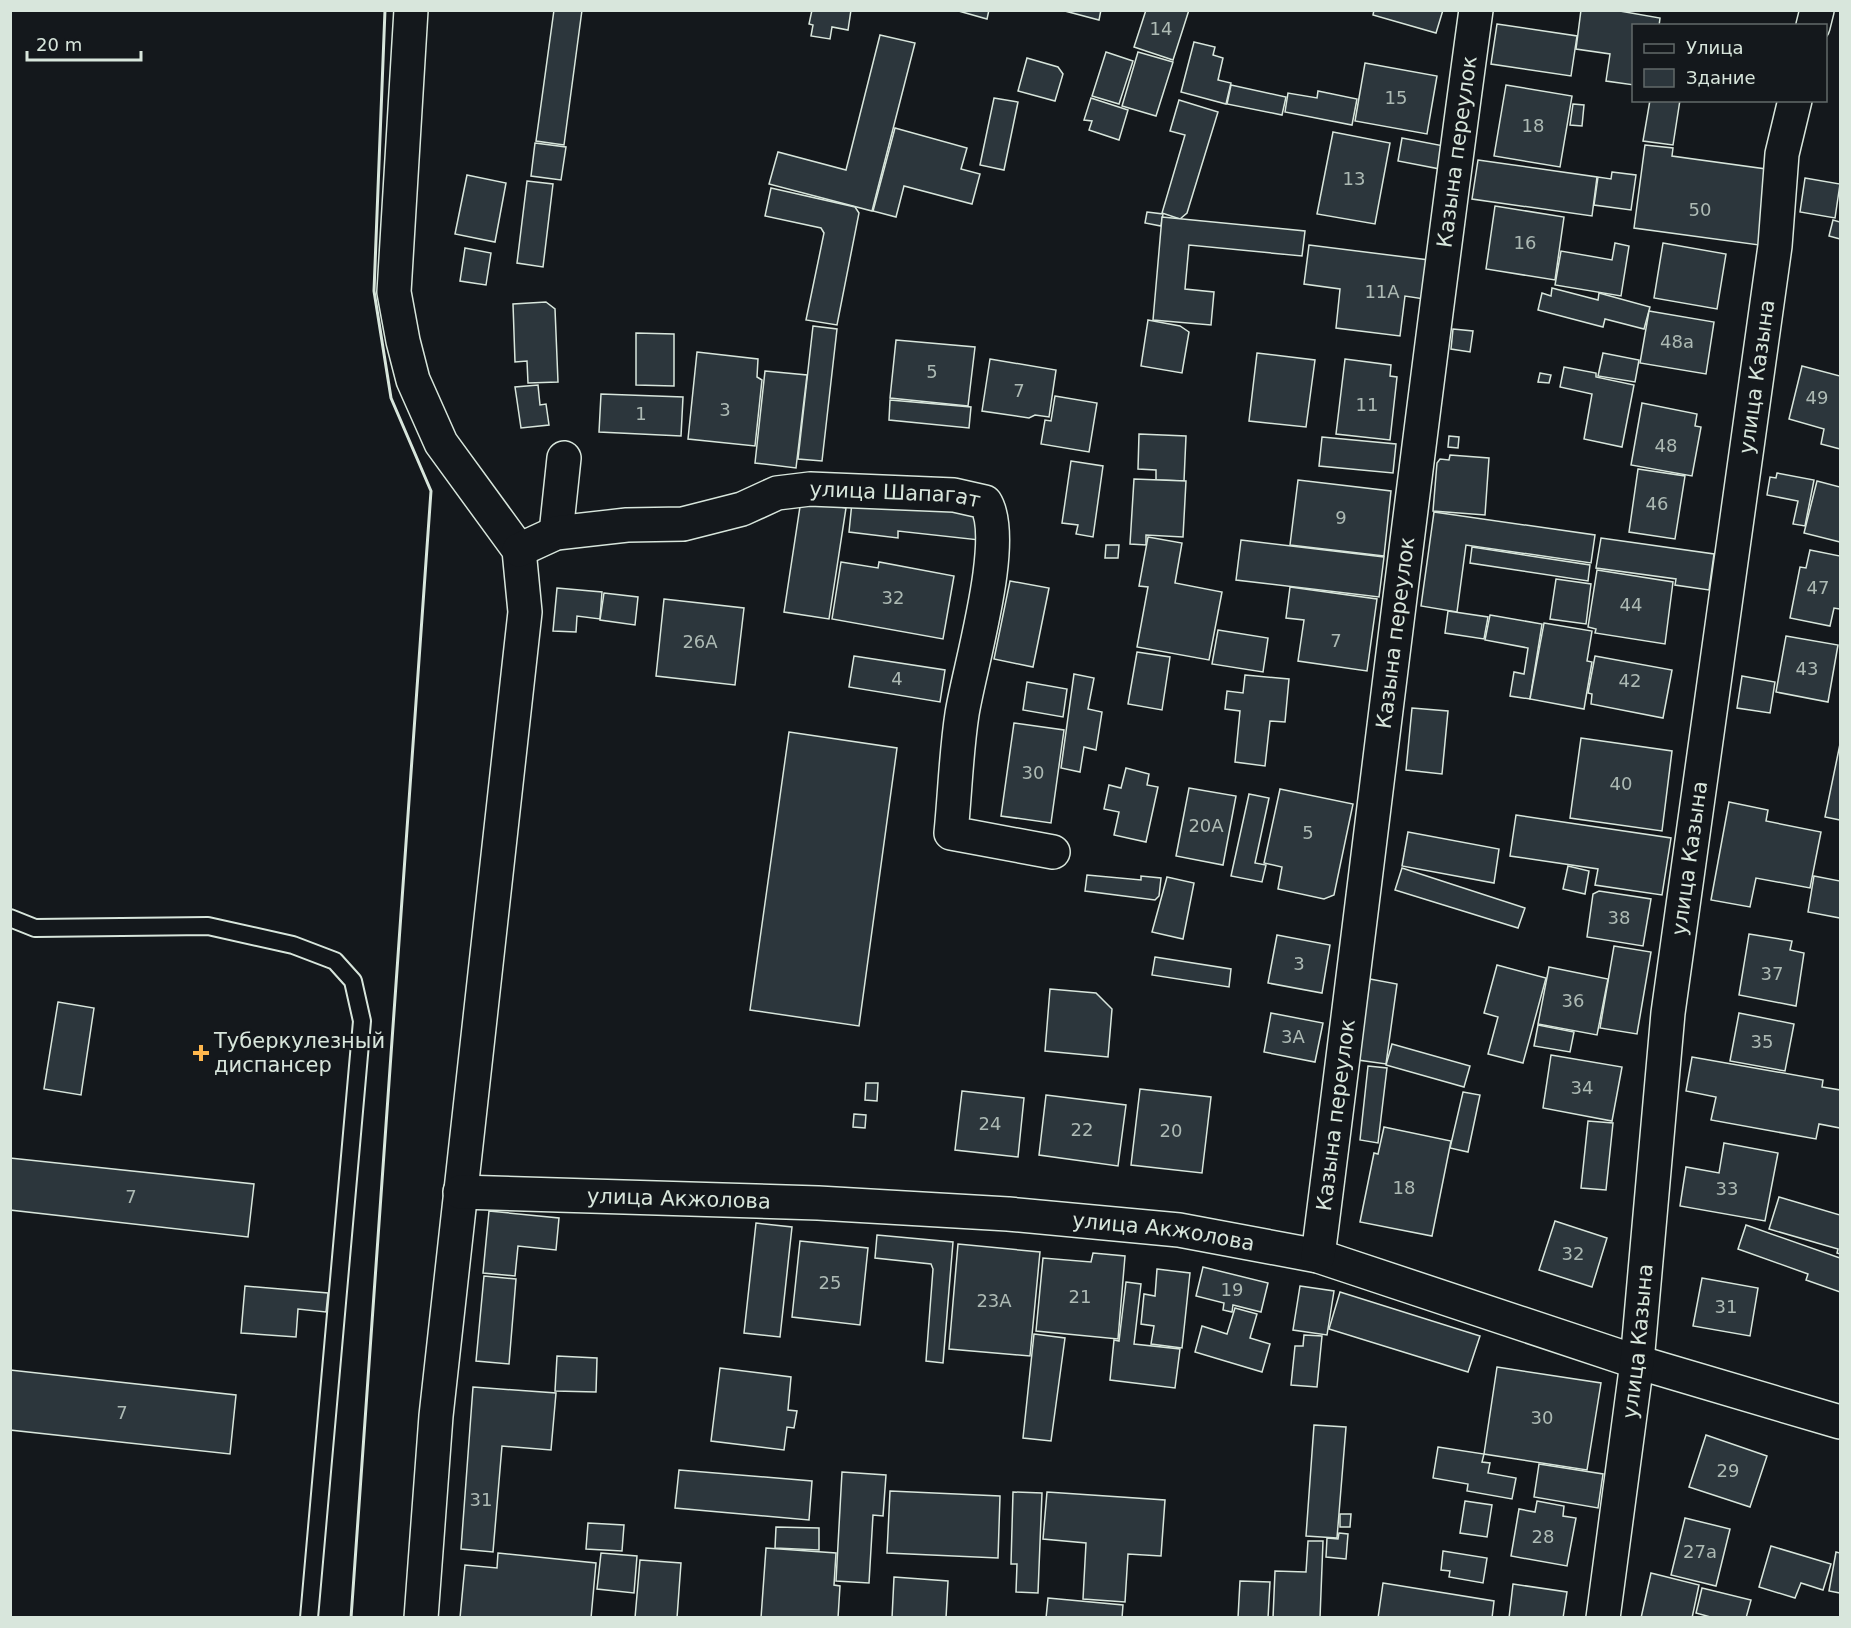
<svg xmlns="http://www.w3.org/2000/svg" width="1851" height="1628" font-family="'DejaVu Sans',sans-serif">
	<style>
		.building { fill: #2c363c; stroke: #d8e6dc; stroke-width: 1.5 }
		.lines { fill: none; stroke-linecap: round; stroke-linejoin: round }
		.lane-casing { stroke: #d8e6dc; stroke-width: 20 }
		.street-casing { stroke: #d8e6dc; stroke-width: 36 }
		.lane { stroke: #14181c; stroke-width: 16 }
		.street { stroke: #14181c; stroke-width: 33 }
		.wall { stroke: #d8e6dc; stroke-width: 3 }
		.poi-dot { fill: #ffb74d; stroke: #14181c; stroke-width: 2 }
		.labels { text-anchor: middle; stroke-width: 4.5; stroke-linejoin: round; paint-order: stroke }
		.number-label { font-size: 18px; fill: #adbab4 }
		.street-label { font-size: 21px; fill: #d8e6dc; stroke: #14181c }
		.poi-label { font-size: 21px; fill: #d8e6dc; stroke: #14181c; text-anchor: start }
	</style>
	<rect width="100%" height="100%" fill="#14181c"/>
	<g class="building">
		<polygon points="554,10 582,10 564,145 536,141"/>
		<polygon points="812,10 851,10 848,30 832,27 830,39 811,36 813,25 809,24"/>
		<polygon points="955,10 989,10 987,19"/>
		<polygon points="1061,10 1101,10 1099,20"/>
		<polygon points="1146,10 1189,10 1173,60 1134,47"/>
		<polygon points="1374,10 1443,10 1436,33 1373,15"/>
		<polygon points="1581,10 1614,10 1660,18 1659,26 1634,26 1634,85 1606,81 1610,54 1576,49"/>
		<polygon points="1497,24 1577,36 1571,76 1491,64"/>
		<polygon points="880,35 915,43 872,211 769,184 778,152 846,170"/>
		<polygon points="1194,42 1215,47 1213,55 1223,58 1218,80 1231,83 1226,104 1181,92"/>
		<polygon points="1106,52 1133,61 1119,104 1092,96"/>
		<polygon points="1138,52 1173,62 1156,116 1122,106"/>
		<polygon points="1027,58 1058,67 1063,74 1055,101 1018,91"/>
		<polygon points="1365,63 1437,76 1427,134 1355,121"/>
		<polygon points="1231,85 1286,97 1282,115 1227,104"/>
		<polygon points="1506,85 1572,96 1560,167 1494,156"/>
		<polygon points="1318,91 1357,99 1352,125 1285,112 1288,93 1317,98"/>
		<polygon points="994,98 1018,102 1004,170 980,165"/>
		<polygon points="1091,98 1128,110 1119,140 1089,130 1092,121 1084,120"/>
		<polygon points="1179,100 1218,112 1187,213 1180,219 1162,213 1185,135 1170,131"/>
		<polygon points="1650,100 1680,100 1673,145 1643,141"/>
		<polygon points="1573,104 1584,105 1582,126 1570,125"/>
		<polygon points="895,128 967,148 961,169 980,174 972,204 904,186 896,217 873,211"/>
		<polygon points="1333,132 1390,143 1375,224 1317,214"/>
		<polygon points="1402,138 1444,146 1440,169 1398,161"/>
		<polygon points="535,143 566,147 561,180 531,176"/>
		<polygon points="1645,145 1673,148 1672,156 1766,169 1759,245 1634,228"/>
		<polygon points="1478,160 1597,177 1592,216 1472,199"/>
		<polygon points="1612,172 1636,175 1631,210 1594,205 1598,177 1611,179"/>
		<polygon points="467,175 506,183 495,242 455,234"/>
		<polygon points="1805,178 1840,184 1835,218 1800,212"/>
		<polygon points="527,181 553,184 543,267 517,263"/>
		<polygon points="771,188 855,207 859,213 837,325 806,320 824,233 821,228 765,216"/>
		<polygon points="1495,206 1564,217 1555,280 1486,269"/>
		<polygon points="1147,212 1163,214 1161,226 1145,223"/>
		<polygon points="1162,217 1305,231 1302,256 1189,245 1185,289 1214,292 1211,325 1153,320"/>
		<polygon points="1833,220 1840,222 1840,239 1829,236"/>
		<polygon points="1615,243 1629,246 1621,296 1555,285 1561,251 1612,260"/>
		<polygon points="1663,243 1726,254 1717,309 1654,298"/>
		<polygon points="1309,245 1429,260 1424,299 1405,296 1400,336 1336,328 1340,289 1304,284"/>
		<polygon points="465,248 491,253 486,285 460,281"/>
		<polygon points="1552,288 1598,300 1599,293 1650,307 1644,329 1605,319 1603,327 1538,310 1542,293 1551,296"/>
		<polygon points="546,302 555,309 558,382 528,383 527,361 515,362 513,304"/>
		<polygon points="1649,311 1714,322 1706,374 1640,363"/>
		<polygon points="1148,320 1180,326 1189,332 1182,373 1141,366"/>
		<polygon points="813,326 837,329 822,461 798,459"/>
		<polygon points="1453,329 1473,331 1470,352 1451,349"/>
		<polygon points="636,333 674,334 674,386 636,385"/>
		<polygon points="896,340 975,347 968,406 890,398"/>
		<polygon points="697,352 758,359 757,377 762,380 755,446 688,439"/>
		<polygon points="1257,353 1315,360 1306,427 1249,421"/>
		<polygon points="1603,353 1639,360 1635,382 1598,376"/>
		<polygon points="990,359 1056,370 1049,417 1035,415 1029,418 982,411"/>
		<polygon points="1345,359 1391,365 1390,376 1397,377 1390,440 1336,434"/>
		<polygon points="1802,366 1840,376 1840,449 1821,444 1824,429 1789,419"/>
		<polygon points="1564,367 1596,373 1596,377 1634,385 1622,447 1584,439 1592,394 1560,387"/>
		<polygon points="765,371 807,375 796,468 755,463"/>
		<polygon points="1540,373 1551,375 1549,383 1538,382"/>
		<polygon points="538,385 540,405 546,404 549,425 521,428 515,387"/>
		<polygon points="601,394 683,397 681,436 599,432"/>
		<polygon points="1055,396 1097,403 1089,452 1041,444 1045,420 1051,421"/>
		<polygon points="890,400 971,407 969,428 889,420"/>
		<polygon points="1642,403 1697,414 1695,426 1701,427 1692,476 1631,465"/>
		<polygon points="1139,434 1186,436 1184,481 1156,480 1156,470 1138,469"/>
		<polygon points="1449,436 1459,437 1458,448 1448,447"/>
		<polygon points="1322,437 1396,444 1393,473 1319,466"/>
		<polygon points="1450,455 1489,458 1485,515 1433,511 1437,463 1440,459 1449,460"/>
		<polygon points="1071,461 1103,466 1093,537 1076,534 1078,525 1062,523"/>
		<polygon points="1638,469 1685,476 1675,539 1629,532"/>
		<polygon points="1777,473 1814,480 1805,526 1793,524 1798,501 1767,495 1770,477 1776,478"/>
		<polygon points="1134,479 1186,481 1183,537 1146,535 1146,545 1130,544"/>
		<polygon points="1298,480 1391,491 1384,556 1290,545"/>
		<polygon points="1817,481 1840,487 1840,542 1804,533"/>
		<polygon points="801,500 846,508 829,619 784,612"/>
		<polygon points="852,502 974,510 979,540 898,531 898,538 849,532"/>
		<polygon points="1434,512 1595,535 1591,563 1466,545 1457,612 1421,606"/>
		<polygon points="1148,537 1182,543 1175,583 1222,592 1209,660 1137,647 1148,587 1139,586"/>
		<polygon points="1601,538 1714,554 1709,590 1675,585 1676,579 1596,568"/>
		<polygon points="1241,540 1384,557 1379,597 1236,580"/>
		<polygon points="1106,545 1119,545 1118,558 1105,558"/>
		<polygon points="1472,547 1590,565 1588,581 1470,563"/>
		<polygon points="1810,550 1840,556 1840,609 1834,608 1830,626 1790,618 1800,567 1806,568"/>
		<polygon points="841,562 878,568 879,562 954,576 943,639 832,619"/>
		<polygon points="1597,570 1673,582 1665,644 1595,633 1596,629 1588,627"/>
		<polygon points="1556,579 1591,584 1586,624 1550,619"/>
		<polygon points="1010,581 1049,588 1033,667 994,659"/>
		<polygon points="1290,587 1377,599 1367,671 1298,661 1304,620 1286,618"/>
		<polygon points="557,588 602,592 600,619 577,616 576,632 553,631"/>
		<polygon points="604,593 638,597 635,625 600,620"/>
		<polygon points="664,599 744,608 735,685 656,676"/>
		<polygon points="1448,611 1488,617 1484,639 1445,633"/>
		<polygon points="1490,615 1542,624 1530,699 1510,696 1514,672 1524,674 1528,648 1485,640"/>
		<polygon points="1544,623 1592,631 1587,661 1592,662 1584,709 1530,699"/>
		<polygon points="1218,630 1268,638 1263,672 1212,664"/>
		<polygon points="1786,636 1838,645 1828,702 1776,692"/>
		<polygon points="1137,652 1170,657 1162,710 1128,704"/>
		<polygon points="854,656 945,670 940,702 849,687"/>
		<polygon points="1595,656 1672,670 1663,718 1591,704 1592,694 1588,693"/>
		<polygon points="1074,674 1094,678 1088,709 1102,712 1096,750 1084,747 1080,772 1061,768"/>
		<polygon points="1245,675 1289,679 1285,722 1270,721 1265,766 1235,762 1240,711 1225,709 1227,691 1243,693"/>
		<polygon points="1742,676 1775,682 1770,713 1737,708"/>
		<polygon points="1027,682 1067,689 1063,717 1023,710"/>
		<polygon points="1412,708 1448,711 1442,774 1406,770"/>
		<polygon points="1014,723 1064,730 1051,823 1001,816"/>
		<polygon points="789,732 897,748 859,1026 750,1010"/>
		<polygon points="1581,738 1672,751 1662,831 1570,818"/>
		<polygon points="1840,744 1840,820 1825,817"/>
		<polygon points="1126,768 1149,774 1147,785 1158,787 1146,842 1114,835 1119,812 1104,809 1109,785 1121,788"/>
		<polygon points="1189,788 1236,796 1223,865 1176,856"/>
		<polygon points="1280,789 1353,804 1334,895 1324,899 1278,889 1282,867 1264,863"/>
		<polygon points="1249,794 1269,798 1255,863 1266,865 1262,882 1231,876"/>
		<polygon points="1729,802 1768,810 1766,821 1821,832 1810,888 1756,878 1750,907 1711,900"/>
		<polygon points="1516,815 1671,838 1662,895 1595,885 1598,869 1510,856"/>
		<polygon points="1408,832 1499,849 1494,883 1402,866"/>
		<polygon points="1568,866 1589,871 1585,894 1563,889"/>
		<polygon points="1402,868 1525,908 1518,928 1395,890"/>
		<polygon points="1087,875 1141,880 1141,876 1161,878 1159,896 1155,900 1085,891"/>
		<polygon points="1814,876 1840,881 1840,918 1808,912"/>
		<polygon points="1167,877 1194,883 1183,939 1152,932"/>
		<polygon points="1599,891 1651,899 1643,946 1587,937 1593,894"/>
		<polygon points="1749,934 1792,941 1790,950 1804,953 1796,1006 1739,995"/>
		<polygon points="1277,935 1330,945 1322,993 1268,983"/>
		<polygon points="1614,946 1651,952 1637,1034 1600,1028"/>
		<polygon points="1155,957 1231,969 1229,987 1152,975"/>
		<polygon points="1497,965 1546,978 1523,1063 1488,1054 1498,1017 1484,1013"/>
		<polygon points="1549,967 1608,979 1597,1035 1538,1024"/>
		<polygon points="1370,979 1397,984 1386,1064 1358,1060"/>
		<polygon points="1050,989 1096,993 1112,1009 1108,1057 1045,1051"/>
		<polygon points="58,1002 94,1008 81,1095 44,1089"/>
		<polygon points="1271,1013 1323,1023 1315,1062 1264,1052"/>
		<polygon points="1739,1013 1794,1024 1785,1071 1730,1061"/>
		<polygon points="1538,1025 1574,1032 1570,1052 1534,1046"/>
		<polygon points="1392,1044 1470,1066 1464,1087 1386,1065"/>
		<polygon points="1551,1055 1622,1067 1612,1121 1543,1108"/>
		<polygon points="1692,1057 1823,1080 1822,1087 1840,1090 1840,1128 1819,1124 1816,1139 1711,1120 1716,1097 1686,1091"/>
		<polygon points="1368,1066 1387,1068 1378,1143 1360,1140"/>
		<polygon points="866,1083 878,1083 877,1101 865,1100"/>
		<polygon points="1140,1089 1211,1097 1202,1173 1131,1165"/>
		<polygon points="962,1091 1024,1098 1018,1157 955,1150"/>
		<polygon points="1463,1092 1480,1095 1468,1152 1450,1148"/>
		<polygon points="1046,1095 1126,1105 1118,1166 1039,1155"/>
		<polygon points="854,1114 866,1115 865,1128 853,1127"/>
		<polygon points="1588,1121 1613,1123 1606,1190 1581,1188"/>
		<polygon points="1384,1127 1451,1141 1432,1236 1360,1222 1374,1153 1378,1154"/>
		<polygon points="1724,1143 1778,1153 1765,1221 1680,1206 1686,1167 1719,1173"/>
		<polygon points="10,1158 254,1184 248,1237 10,1210"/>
		<polygon points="1779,1197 1840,1215 1840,1254 1837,1253 1838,1249 1769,1229"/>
		<polygon points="489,1211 559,1218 556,1250 518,1246 515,1276 483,1273"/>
		<polygon points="1555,1221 1607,1238 1592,1287 1539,1270"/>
		<polygon points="756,1223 792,1227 780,1337 744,1333"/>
		<polygon points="1746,1225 1840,1258 1840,1292 1806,1280 1808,1274 1738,1249"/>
		<polygon points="877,1235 953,1242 943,1363 926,1361 933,1269 931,1264 875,1258"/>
		<polygon points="800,1241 868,1248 860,1325 792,1317"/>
		<polygon points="958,1244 1040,1252 1030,1356 949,1349"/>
		<polygon points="1093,1253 1125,1256 1118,1339 1036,1331 1043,1258 1091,1262"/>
		<polygon points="1203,1267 1268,1283 1261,1312 1233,1305 1232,1312 1223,1310 1224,1303 1196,1296"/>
		<polygon points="1157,1269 1190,1273 1182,1348 1151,1344 1154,1326 1141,1324 1144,1294 1155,1296"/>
		<polygon points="484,1276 516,1279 509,1364 476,1361"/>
		<polygon points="1702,1278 1758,1288 1750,1336 1693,1326"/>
		<polygon points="1126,1282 1141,1284 1134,1344 1180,1349 1175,1388 1110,1380 1114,1340 1119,1341"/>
		<polygon points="245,1286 328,1293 326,1312 298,1309 296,1337 241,1333"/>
		<polygon points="1300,1286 1334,1291 1327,1335 1293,1330"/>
		<polygon points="1340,1292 1480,1336 1468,1372 1329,1329"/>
		<polygon points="1235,1308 1257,1314 1250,1338 1270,1344 1262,1372 1195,1352 1202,1326 1227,1334"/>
		<polygon points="1034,1334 1065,1338 1051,1441 1023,1438"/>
		<polygon points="1304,1335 1322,1336 1317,1387 1291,1385 1295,1346 1303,1346"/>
		<polygon points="557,1356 597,1358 596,1392 555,1391"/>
		<polygon points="1497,1367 1601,1383 1587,1470 1484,1454"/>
		<polygon points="720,1368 791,1377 788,1410 797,1411 794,1428 787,1427 784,1450 711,1441"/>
		<polygon points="10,1370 236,1395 230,1454 10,1430"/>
		<polygon points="473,1387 556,1393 551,1450 502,1446 493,1552 461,1549"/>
		<polygon points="1314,1425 1346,1427 1337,1538 1306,1536"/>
		<polygon points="1706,1435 1767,1456 1750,1507 1689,1487"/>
		<polygon points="1438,1447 1484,1454 1482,1462 1490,1463 1488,1473 1516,1478 1512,1499 1467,1491 1468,1484 1433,1478"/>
		<polygon points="1539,1464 1603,1474 1598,1508 1534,1497"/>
		<polygon points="679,1470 812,1481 809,1520 675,1508"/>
		<polygon points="842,1472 886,1475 883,1516 873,1515 869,1583 836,1581"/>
		<polygon points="890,1491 1000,1496 998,1558 887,1553"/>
		<polygon points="1013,1492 1042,1493 1038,1593 1016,1592 1017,1564 1011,1564"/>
		<polygon points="1047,1492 1165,1500 1161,1556 1128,1554 1125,1602 1083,1599 1086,1543 1043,1539"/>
		<polygon points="1465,1501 1492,1505 1487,1537 1460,1533"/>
		<polygon points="1537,1501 1564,1506 1563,1516 1576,1518 1567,1566 1511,1556 1519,1509 1535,1512"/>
		<polygon points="1340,1514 1351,1514 1350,1527 1340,1527"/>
		<polygon points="1685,1518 1730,1529 1716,1586 1671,1575"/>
		<polygon points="588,1523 624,1525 622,1551 586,1549"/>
		<polygon points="776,1527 819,1528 819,1550 775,1548"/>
		<polygon points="1339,1533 1348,1534 1346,1559 1326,1557 1327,1538 1338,1539"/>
		<polygon points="1308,1541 1323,1541 1320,1618 1273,1618 1275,1571 1306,1572"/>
		<polygon points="1771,1546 1831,1564 1823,1590 1801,1583 1795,1598 1759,1587"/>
		<polygon points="766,1548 836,1553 834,1585 840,1586 838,1618 761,1618"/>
		<polygon points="1443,1551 1487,1558 1483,1583 1449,1577 1450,1571 1441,1570"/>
		<polygon points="1836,1552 1840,1553 1840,1593 1829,1591"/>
		<polygon points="498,1553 596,1563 591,1618 460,1618 465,1565 497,1568"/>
		<polygon points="601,1553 637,1556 634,1593 597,1589"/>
		<polygon points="640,1560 681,1563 677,1618 635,1618"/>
		<polygon points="1651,1573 1699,1585 1692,1618 1641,1618"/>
		<polygon points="894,1577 948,1581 946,1618 892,1618"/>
		<polygon points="1240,1581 1270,1582 1268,1618 1238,1618"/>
		<polygon points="1383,1583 1494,1601 1492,1618 1378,1618"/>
		<polygon points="1513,1584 1567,1592 1563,1618 1509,1618"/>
		<polygon points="1702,1588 1751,1600 1746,1618 1714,1618 1696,1613"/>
		<polygon points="1048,1598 1123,1605 1122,1618 1046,1618"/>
	</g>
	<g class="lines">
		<g class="lane-casing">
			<polyline id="lane" points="10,918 35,928 208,926 293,945 335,961 353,981 362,1021 309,1618"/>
		</g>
		<g class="street-casing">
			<g id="street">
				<polyline points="411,10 394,292 403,341 413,380 441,443 519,550 525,612 436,1416 421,1618"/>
				<polyline points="1813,26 1817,10"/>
				<polyline points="556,533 564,458"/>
				<path id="s1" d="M519 550 556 533 627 525 683 524 742 509 777 493 810 489 954 495 985 502C1009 538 969 669 962 714 956 753 955 793 951 833L1053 852"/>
				<path id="s2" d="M460 1192 818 1203 1008 1214 1179 1230 1318 1256 1637 1362 1840 1422"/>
				<path id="s3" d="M1318 1256C1371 841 1419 425 1476 10"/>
				<path id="s4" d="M1603 1618 1637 1362 1668 1013 1775 246 1782 154 1795 100"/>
			</g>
		</g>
		<use href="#lane" class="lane"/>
		<use href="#street" class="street"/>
		<polyline class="wall" points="351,1618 431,491 391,398 374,291 385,10"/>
	</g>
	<path class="poi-dot" d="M198 1044h6v6h6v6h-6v6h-6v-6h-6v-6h6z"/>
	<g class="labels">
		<g class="number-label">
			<text x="1161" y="35">14</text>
			<text x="1396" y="104">15</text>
			<text x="1533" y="132">18</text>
			<text x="1354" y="185">13</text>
			<text x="1700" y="216">50</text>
			<text x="1525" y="249">16</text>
			<text x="1382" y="298">11А</text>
			<text x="1677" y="348">48а</text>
			<text x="932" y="378">5</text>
			<text x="1019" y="397">7</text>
			<text x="1817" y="404">49</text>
			<text x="1367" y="411">11</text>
			<text x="725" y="416">3</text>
			<text x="641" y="420">1</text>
			<text x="1666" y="452">48</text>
			<text x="1657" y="510">46</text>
			<text x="1341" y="524">9</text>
			<text x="1818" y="594">47</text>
			<text x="893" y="604">32</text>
			<text x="1631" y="611">44</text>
			<text x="1336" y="647">7</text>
			<text x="700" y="648">26А</text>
			<text x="1807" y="675">43</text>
			<text x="897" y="685">4</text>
			<text x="1630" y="687">42</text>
			<text x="1033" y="779">30</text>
			<text x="1621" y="790">40</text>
			<text x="1206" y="832">20А</text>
			<text x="1308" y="839">5</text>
			<text x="1619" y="924">38</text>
			<text x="1299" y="970">3</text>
			<text x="1772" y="980">37</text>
			<text x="1573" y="1007">36</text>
			<text x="1293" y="1043">3А</text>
			<text x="1762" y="1048">35</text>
			<text x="1582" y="1094">34</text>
			<text x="990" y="1130">24</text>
			<text x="1082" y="1136">22</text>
			<text x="1171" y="1137">20</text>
			<text x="1404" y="1194">18</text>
			<text x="1727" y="1195">33</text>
			<text x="131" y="1203">7</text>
			<text x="1573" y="1260">32</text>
			<text x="830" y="1289">25</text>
			<text x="1232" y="1296">19</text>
			<text x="1080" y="1303">21</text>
			<text x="994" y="1307">23А</text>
			<text x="1726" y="1313">31</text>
			<text x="122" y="1419">7</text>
			<text x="1542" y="1424">30</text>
			<text x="1728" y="1477">29</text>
			<text x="481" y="1506">31</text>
			<text x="1543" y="1543">28</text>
			<text x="1700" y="1558">27а</text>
		</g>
		<g class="street-label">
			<text dy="7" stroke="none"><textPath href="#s3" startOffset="1113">Казына переулок</textPath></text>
			<text dy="7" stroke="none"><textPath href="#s4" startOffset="1251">улица Казына</textPath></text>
			<text dy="7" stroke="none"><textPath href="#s1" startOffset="386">улица Шапагат</textPath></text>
			<text dy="7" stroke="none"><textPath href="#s3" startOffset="628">Казына переулок</textPath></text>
			<text dy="7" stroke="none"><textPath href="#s4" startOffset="765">улица Казына</textPath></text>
			<text dy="7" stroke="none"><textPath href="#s3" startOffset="142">Казына переулок</textPath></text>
			<text dy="7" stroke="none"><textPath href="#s2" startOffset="219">улица Акжолова</textPath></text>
			<text dy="7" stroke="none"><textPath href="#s2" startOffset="705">улица Акжолова</textPath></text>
			<text dy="7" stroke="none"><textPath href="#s4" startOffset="279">улица Казына</textPath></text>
		</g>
		<g class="poi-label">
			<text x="214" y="1048">Туберкулезный<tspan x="214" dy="24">диспансер</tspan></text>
		</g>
	</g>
	<rect width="1851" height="1628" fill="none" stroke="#d8e6dc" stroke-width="24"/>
	<rect x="1632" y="24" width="195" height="78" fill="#14181c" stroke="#626a69" stroke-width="1.5"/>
	<rect x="1644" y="44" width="30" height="9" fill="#14181c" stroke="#626a69" stroke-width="1.5"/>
	<text x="1686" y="54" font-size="18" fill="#d8e6dc">Улица</text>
	<rect x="1644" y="69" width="30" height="18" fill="#2c363c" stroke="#626a69" stroke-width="1.5"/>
	<text x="1686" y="84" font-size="18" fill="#d8e6dc">Здание</text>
	<path d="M27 51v9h114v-9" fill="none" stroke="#d8e6dc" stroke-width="3"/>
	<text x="36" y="51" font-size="18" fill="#d8e6dc" stroke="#14181c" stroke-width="4.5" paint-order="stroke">20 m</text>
</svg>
